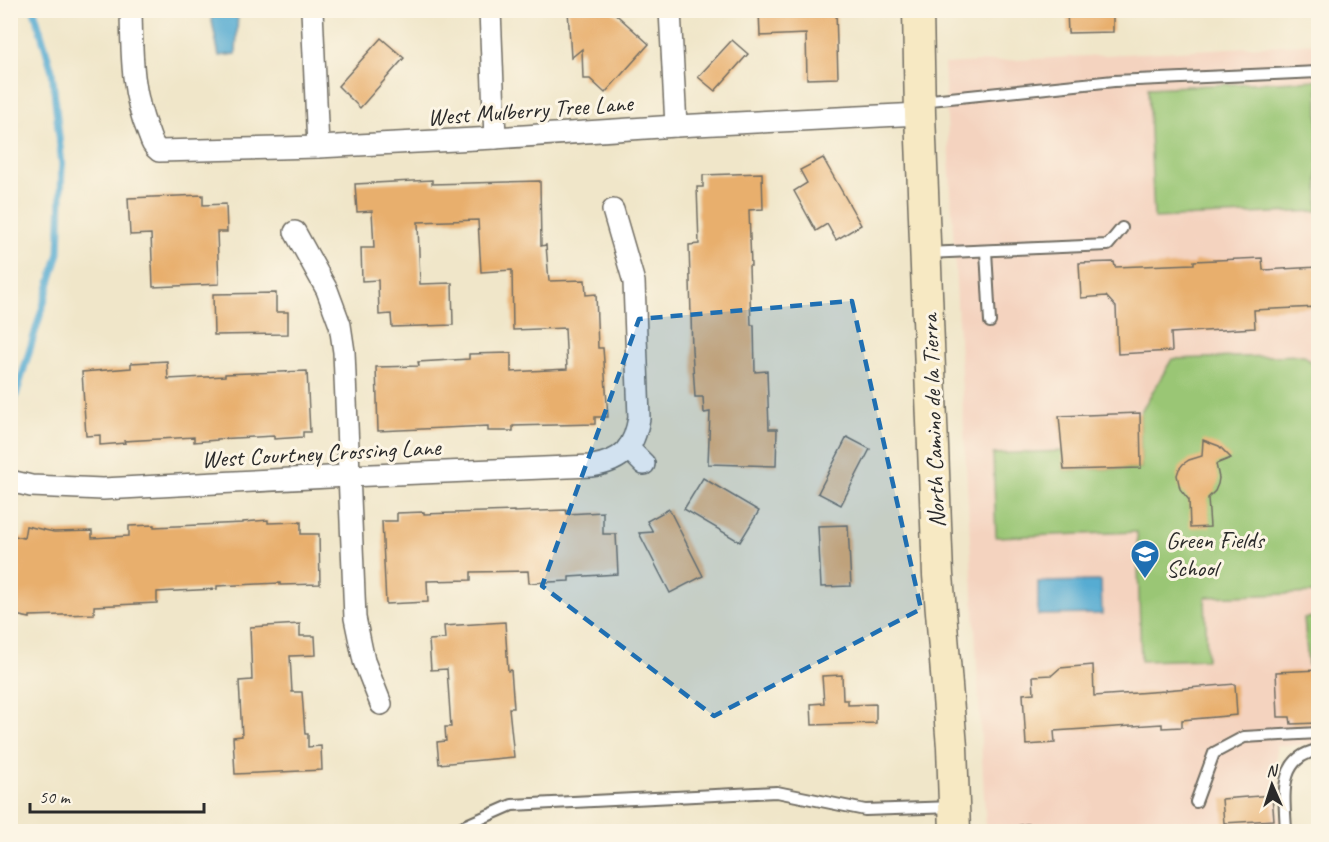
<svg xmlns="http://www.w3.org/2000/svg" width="1329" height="842" font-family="Caveat,sans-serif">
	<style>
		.built { fill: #f4d3bf }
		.green { fill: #9ac674; stroke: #627850; stroke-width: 1.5 }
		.water { fill: #56acd2; stroke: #406c7e; stroke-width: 1.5 }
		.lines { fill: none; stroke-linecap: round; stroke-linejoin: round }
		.stream { stroke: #56acd2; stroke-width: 7 }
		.building { fill: #e8af6d }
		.lane-casing { stroke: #706c62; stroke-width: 14 }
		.street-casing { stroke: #706c62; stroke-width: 24 }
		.secondary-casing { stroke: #706c62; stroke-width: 33 }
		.lane { stroke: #fff; stroke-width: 10 }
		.street { stroke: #fff; stroke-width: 21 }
		.secondary { stroke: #f7e9c3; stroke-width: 30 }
		.marked { fill: #1f6fb2; fill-opacity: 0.2; stroke: #1f6fb2; stroke-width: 4.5; stroke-dasharray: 12 8; stroke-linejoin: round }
		.labels { text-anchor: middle; stroke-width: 6; stroke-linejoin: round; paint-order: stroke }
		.street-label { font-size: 24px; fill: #2b2b2b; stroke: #fcf5e5 }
		.poi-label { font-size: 24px; fill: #2b2b2b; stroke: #fcf5e5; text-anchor: start }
	</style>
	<rect width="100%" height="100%" fill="#fcf5e5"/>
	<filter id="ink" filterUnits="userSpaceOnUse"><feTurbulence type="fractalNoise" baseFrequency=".0167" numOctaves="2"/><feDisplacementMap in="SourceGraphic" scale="12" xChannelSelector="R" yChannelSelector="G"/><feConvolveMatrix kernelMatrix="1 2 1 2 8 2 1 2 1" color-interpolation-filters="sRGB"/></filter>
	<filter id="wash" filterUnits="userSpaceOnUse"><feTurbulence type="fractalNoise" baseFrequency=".008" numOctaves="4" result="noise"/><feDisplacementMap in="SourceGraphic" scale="24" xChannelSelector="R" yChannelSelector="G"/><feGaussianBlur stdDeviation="1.35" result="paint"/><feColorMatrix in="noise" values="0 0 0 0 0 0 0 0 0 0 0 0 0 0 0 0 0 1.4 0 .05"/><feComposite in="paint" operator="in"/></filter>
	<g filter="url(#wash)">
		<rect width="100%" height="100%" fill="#f0e6c9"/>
		<polygon class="built" points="1318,43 1318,744 1276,746 1281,831 986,831 944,64"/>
		<g class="green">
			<polygon points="1318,80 1318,211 1154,218 1148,88"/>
			<polygon points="1304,355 1318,369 1318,593 1205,597 1207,659 1141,661 1137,532 996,537 993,454 1063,451 1064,470 1141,468 1140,413 1172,359"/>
			<polygon points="1318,617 1318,664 1308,665 1304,618"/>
		</g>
		<g class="water">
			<polygon points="210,11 238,11 236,54 219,56"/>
			<polygon points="1101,581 1102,614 1038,615 1038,582"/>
		</g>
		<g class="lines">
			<polyline class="stream" points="10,415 59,253 62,165 52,71 34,10"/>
		</g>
		<g id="blocks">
			<g class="building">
				<polygon points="568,10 611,10 649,44 605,93 590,79 583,79 582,49 571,58"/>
				<polygon points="759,10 836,10 838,78 807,79 806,34 760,36"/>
				<polygon points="1067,10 1113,10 1113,32 1068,33"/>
				<polygon points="381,38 404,58 360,108 338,86"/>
				<polygon points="732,40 748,54 715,91 698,77"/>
				<polygon points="823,158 861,225 836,240 827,224 816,231 794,191 807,183 800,170"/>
				<polygon points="762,173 763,209 749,210 751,266 749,266 751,325 754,325 755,372 767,371 769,429 777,429 776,466 708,464 710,412 704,413 703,397 695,397 692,350 689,245 699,244 697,187 703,187 703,175"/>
				<polygon points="432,180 432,184 540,181 541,246 546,245 549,281 585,280 586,295 596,294 598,348 603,348 608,417 595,417 595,424 513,426 513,431 488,431 488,426 378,431 376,367 419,366 418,362 469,359 469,354 511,353 511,372 567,369 565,328 513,330 512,270 481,272 478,220 418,222 420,284 452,283 453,325 392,327 391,314 379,315 378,280 362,281 361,248 374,248 372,211 357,212 355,184"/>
				<polygon points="203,195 203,205 226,204 227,232 217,232 219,284 153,287 151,234 130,235 128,198"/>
				<polygon points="1262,258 1263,270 1318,267 1318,307 1254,310 1255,328 1171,333 1172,351 1118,354 1116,307 1106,296 1081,298 1079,263 1114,262 1115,267 1194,264 1194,261"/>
				<polygon points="276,293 276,312 288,312 288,334 214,335 213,294"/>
				<polygon points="167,361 168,379 225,376 225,374 307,371 310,432 303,432 303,437 274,439 274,436 217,439 217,440 194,442 194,437 124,441 125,443 100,445 100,435 86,436 82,372 131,368 131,363"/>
				<polygon points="1140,413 1141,468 1064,470 1059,416"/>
				<polygon points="847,437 870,449 841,505 818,493"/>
				<polygon points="1203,440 1219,446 1231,458 1216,464 1219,478 1218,484 1215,491 1208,498 1210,527 1190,528 1189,500 1180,489 1177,475 1179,469 1183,464 1189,460 1202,456"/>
				<polygon points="703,478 759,511 740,542 684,509"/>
				<polygon points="669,509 703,576 670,593 639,533 653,532 647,521"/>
				<polygon points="566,510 567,514 603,512 603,534 616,534 618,574 569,577 569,581 529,583 528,571 471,572 471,580 427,581 428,602 386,604 382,521 397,521 397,513 424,512 424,514 514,511 514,512"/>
				<polygon points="268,520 268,523 301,522 301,534 319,534 320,584 280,585 280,583 217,586 217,589 157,592 157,603 94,606 94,614 30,616 30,618 10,614 10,535 24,538 26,526 54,532 92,531 92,538 129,536 129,526 154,525 154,527 243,523 243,522"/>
				<polygon points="848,525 851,586 821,587 818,526"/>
				<polygon points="505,622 508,671 511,670 514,708 509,708 514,757 439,764 437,742 446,741 445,727 451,727 447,669 431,670 429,640 445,639 444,626"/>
				<polygon points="300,624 300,636 315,636 316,655 290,656 292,692 302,692 305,734 308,734 308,747 321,746 322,770 235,774 233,737 242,736 239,681 252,680 250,627"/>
				<polygon points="1093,665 1094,696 1165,691 1165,690 1235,684 1237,715 1182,720 1182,727 1162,728 1162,724 1054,731 1055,743 1026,745 1023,694 1034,693 1033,676 1052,675 1060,668"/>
				<polygon points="1318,670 1318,723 1291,724 1290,717 1278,717 1276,672"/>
				<polygon points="842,675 843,700 848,700 848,705 876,704 876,723 812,725 811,704 824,703 822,676"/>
				<polygon points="1272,795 1274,820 1224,823 1222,799"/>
			</g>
		</g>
	</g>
	<g filter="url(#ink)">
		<use href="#blocks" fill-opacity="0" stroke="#706c62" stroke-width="1.5"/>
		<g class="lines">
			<g class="lane-casing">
				<g id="lane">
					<polyline points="921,101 1114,81 1318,72"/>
					<polyline points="986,251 990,322"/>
					<polyline points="926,253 1108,245 1122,228"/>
					<polyline points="1196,802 1214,753 1244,737 1318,733"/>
					<polyline points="434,832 455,830 512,805 777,792 865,810 954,807"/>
					<polyline points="1018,832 1027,830"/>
					<path d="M1286 832C1285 799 1276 758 1318 750"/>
				</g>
			</g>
			<g class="street-casing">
				<g id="street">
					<path d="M131 10C132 53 131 91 148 132 151 140 152 146 159 151L318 147 495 138 676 126 920 114"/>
					<polyline points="312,10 318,147"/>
					<polyline points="490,10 495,138"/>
					<polyline points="670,10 676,126"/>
					<polyline points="295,232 327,290 340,325 344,352 355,618 364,661 381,704"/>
					<polyline points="628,448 644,464"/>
					<path d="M10 481 31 486 103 489 348 476 592 466C623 461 634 448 639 418L634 282 613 210"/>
				</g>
			</g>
			<g class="secondary-casing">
				<polyline id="secondary" points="918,10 920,114 938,575 952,747 955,832"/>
			</g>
			<use href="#lane" class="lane"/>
			<use href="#street" class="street"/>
			<use href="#secondary" class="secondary"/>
		</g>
	</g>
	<path class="marked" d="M852 301 921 609 714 716 542 586 639 319Z"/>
	<defs>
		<g id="school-pin" transform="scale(1.5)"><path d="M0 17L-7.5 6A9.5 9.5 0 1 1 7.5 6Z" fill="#1f6fb2" stroke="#fcf5e5"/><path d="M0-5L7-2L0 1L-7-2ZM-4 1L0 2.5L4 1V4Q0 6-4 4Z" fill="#fff"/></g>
	</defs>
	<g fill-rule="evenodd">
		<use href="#school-pin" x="1145" y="554"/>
	</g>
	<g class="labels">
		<g class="street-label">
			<text transform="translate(530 110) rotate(-4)" y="8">West Mulberry Tree Lane</text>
			<text transform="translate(933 421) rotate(-92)" y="8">North Camino de la Tierra</text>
			<text transform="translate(321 453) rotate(-3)" y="8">West Courtney Crossing Lane</text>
		</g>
		<g class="poi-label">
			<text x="1166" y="548">Green Fields<tspan x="1166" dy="28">School</tspan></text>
		</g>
	</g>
	<rect width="1329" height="842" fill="none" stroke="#fcf5e5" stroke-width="36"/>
	<g transform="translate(1272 785) rotate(357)" stroke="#fcf5e5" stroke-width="4.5" paint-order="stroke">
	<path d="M0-4.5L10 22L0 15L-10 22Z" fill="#2b2b2b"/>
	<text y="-9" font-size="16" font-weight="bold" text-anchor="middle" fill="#2b2b2b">N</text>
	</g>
	<path d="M30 803v9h174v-9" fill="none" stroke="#2b2b2b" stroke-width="3"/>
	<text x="39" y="803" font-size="18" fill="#2b2b2b" stroke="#fcf5e5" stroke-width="4.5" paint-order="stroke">50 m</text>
</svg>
